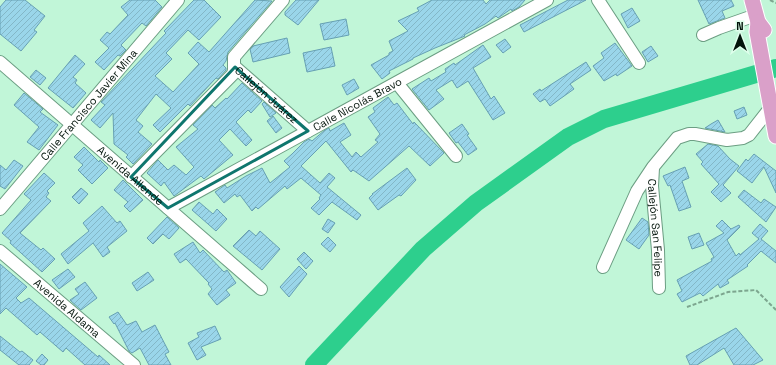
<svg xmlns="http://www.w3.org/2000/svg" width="776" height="365" font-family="'Space Grotesk',sans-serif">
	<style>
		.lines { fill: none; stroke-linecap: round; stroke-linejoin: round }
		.river { stroke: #2dcf8d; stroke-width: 18 }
		.building { fill: url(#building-hatch); stroke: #66a0b3 }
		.minor-casing { stroke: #6c9e83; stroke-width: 14 }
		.major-casing { stroke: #fff; stroke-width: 17 }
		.path { stroke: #7da68f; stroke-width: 2; stroke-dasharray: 4 2; stroke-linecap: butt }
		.minor { stroke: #fff; stroke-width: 12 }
		.major { stroke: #daa0c9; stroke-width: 15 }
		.marked { fill: none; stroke: #0f766e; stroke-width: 3; stroke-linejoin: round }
		.labels { text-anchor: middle; stroke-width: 3; stroke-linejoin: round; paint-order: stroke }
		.street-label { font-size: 11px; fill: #02130a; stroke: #defeeb }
	</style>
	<defs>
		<pattern id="building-hatch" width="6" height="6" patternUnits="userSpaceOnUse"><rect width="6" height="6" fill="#9ad6ea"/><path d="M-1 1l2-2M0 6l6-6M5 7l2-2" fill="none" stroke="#83b7c7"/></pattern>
	</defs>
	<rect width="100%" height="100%" fill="#c1f6d8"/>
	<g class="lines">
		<polyline class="river" points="314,365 423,249 476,203 568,137 604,119 776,68"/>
	</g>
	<g class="building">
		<polygon points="6,0 25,0 45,16 34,30 37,32 21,51 0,34 0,7"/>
		<polygon points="130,0 155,0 162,7 146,26 142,23 121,45 126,50 120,56 118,55 104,70 95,62 109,48 100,40 107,32 110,34 128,15 121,7"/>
		<polygon points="194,0 204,0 221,17 199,40 188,30 166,53 172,59 155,76 173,92 199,64 188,53 198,42 209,52 255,0 272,1 228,52 226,61 223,65 226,68 226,70 218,79 216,78 190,106 188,104 160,132 153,125 171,108 156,94 136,120 143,126 138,132 152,144 133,164 126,157 128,155 114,144 113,113 100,128 91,120 105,105 101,102 166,33 164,31"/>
		<polygon points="296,0 319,0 298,25 285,15 285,12"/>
		<polygon points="432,0 483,0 486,4 490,0 525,0 519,7 512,11 511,9 498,18 496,16 485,24 464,35 465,36 435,48 413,58 413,59 389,71 390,73 382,79 371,65 389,55 389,53 393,51 389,41 408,31 398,21 419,11 417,8"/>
		<polygon points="568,0 586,0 524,32 520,25"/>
		<polygon points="698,0 731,0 734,6 722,11 725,18 709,24"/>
		<polygon points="632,8 640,21 628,28 621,14"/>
		<polygon points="346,19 349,35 324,40 320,24"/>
		<polygon points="287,38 290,53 253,62 250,49 253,46"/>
		<polygon points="505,39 511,47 503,53 496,45"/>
		<polygon points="615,43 632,66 617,76 616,74 604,81 593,66 604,58 601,53"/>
		<polygon points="483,45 491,57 473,68 491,99 494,96 505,113 493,120 468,81 457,88 452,80 436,90 444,99 429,110 412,89 429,78 431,81 446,72 445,69 454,63 455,65"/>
		<polygon points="651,46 658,56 648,62 642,52"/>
		<polygon points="331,47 335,66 307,72 303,53"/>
		<polygon points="75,55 85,64 73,77 77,80 75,83 86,93 73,108 48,88"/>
		<polygon points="586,62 591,70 570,84 574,89 550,106 545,99 540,102 533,94 540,89 541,91"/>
		<polygon points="36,70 46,78 40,85 30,77"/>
		<polygon points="354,79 359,88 347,95 342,85"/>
		<polygon points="242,83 262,101 251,113 248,110 236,122 252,140 246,146 230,129 219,140 233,155 204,179 201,176 174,196 164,182 161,186 147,173 158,160 168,170 174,165 186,175 194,167 176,147 198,129 193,125 212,105 215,108 226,98 227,99"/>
		<polygon points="24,93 43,109 40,112 58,125 39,150 27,142 39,127 14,105"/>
		<polygon points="388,97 394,105 397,103 413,124 414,122 444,153 430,166 409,146 369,181 353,170 351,172 326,141 301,166 320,183 329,173 335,178 327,187 361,215 357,220 332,202 319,215 311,208 320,199 319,198 321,195 301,178 287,189 285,186 258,209 256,207 252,211 240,195 237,197 235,194 224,203 215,192 225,185 227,188 246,176 262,168 270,183 290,167 284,161 292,154 304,142 309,139 312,141 325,130 329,128 330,131 344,123 351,135 340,142 352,157 356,152 361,157 378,142 375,140 380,134 368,117 375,112 373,108"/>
		<polygon points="264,102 276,113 270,117 262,104"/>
		<polygon points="744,107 747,115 737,119 734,111"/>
		<polygon points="273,116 282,128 276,133 267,121"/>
		<polygon points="718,120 725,132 705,128 711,124"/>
		<polygon points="462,124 469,134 467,135 477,149 468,155 458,142 456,143 449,133"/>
		<polygon points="708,144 718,146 730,159 739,166 723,185 731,193 721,202 711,192 719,184 701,164 703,162 696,154"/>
		<polygon points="84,147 99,162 100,160 108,168 92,184 78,170 83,165 74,157"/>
		<polygon points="754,154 776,171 776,193 764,167 752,183 737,171 746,159 748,161"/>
		<polygon points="14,160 23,166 5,189 0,186 0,165 6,170"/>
		<polygon points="685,167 689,178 682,181 691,207 679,211 670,185 668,186 663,176"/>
		<polygon points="407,168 416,180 401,196 399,195 378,210 369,198 373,194 372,194"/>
		<polygon points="44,173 55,183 47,191 49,193 46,197 51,201 20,233 41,250 43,248 55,259 42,272 10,243 11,241 2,233 31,200 24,194"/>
		<polygon points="123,180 143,200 130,212 124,206 128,202 114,190"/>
		<polygon points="81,188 88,194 79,204 72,197"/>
		<polygon points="744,190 761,203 764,199 776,207 766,222 738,197"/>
		<polygon points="199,202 213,214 217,209 227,219 216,231 192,210"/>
		<polygon points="102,206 117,223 120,221 127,231 107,247 110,252 103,257 93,243 68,264 61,254 89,231 83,223"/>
		<polygon points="167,217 179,228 169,239 163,234 153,244 147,238"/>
		<polygon points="642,218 648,222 649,235 639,249 626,240"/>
		<polygon points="328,219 335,223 328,233 322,229"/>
		<polygon points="722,220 731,229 739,225 740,227 727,240 736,256 739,253 740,255 759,239 752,233 760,224 768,231 761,239 776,251 776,263 761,251 747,265 748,266 727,280 729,283 720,288 718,284 703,296 700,293 682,302 677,294 682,291 677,280 712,261 711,259 714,257 706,243 724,233 716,226"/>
		<polygon points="249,230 256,236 260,231 280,249 262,270 233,246"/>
		<polygon points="699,233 704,245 692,249 688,237"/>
		<polygon points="328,237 336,245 330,252 321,244"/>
		<polygon points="193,242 200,253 203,250 224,272 227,270 236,283 226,290 230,295 217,305 208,294 212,289 208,284 209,283 186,259 180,263 174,254"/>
		<polygon points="304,252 313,261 306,269 297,259"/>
		<polygon points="0,264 27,287 16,298 21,303 29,298 98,357 99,355 110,365 85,365 66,348 63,352 40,332 37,335 6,308 0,314"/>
		<polygon points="299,266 307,274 289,297 280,287"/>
		<polygon points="68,269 75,277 59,289 52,280"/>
		<polygon points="148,272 154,280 137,291 132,283"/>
		<polygon points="85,282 97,298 81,310 70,300 79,294 75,289"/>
		<polygon points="118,312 127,325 136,321 142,332 155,325 169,352 165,354 171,365 149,365 140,348 132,353 129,351 115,323 114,324 109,317"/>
		<polygon points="215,326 221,339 201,347 206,355 197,360 188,343 199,337 197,333"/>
		<polygon points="736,328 763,360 753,365 734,365 724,348 697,365 690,365 686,356"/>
		<polygon points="0,336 20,352 22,351 33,360 29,365 19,365 0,350"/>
		<polygon points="42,354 48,360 44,365 41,365 36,361"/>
	</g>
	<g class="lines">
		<g class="minor-casing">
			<g id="minor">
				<polyline points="598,0 639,63"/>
				<polyline points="703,35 719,28 756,15"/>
				<path id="s1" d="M0 62 261 289"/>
				<path id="s2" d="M235 67 308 131"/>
				<polyline points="397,83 456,156"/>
				<path id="s3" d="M653 168 652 186 658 250 659 288"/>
				<polyline points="131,177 233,74 234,70 234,57 283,0"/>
				<path id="s4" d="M168 208 547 0"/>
				<path id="s5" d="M0 209 178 0"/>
				<path id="s6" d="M0 251 134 365"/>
				<polyline points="603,267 637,191 653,167 677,138 689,134 695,134 727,140 743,138 749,135 771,107 776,106"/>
			</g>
		</g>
		<g class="major-casing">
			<g id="major">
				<polyline points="752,0 758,22 764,30"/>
				<polyline points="758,22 757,32 776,136"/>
			</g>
		</g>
		<g class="path">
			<polyline points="770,0 776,3"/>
			<polyline points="687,307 728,292 756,290 776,310"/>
		</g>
		<use href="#minor" class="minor"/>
		<use href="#major" class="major"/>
	</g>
	<path class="marked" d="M235 67 308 131 168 208 131 177Z"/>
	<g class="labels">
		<g class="street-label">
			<text dy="4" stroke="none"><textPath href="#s2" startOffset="42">Callejón Juárez</textPath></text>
			<text dy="4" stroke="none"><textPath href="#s5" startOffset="137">Calle Francisco Javier Mina</textPath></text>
			<text dy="4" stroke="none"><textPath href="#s4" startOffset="216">Calle Nicolás Bravo</textPath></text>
			<text dy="4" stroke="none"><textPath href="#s1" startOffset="173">Avenida Allende</textPath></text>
			<text dy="4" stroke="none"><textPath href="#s3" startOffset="60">Callejón San Felipe</textPath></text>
			<text dy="4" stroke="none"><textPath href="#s6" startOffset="88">Avenida Aldama</textPath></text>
		</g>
	</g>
	<g transform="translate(740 36)" stroke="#defeeb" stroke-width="3" paint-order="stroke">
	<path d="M0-3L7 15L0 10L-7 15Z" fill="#02130a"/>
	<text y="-6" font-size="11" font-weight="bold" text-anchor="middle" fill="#02130a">N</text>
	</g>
</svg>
